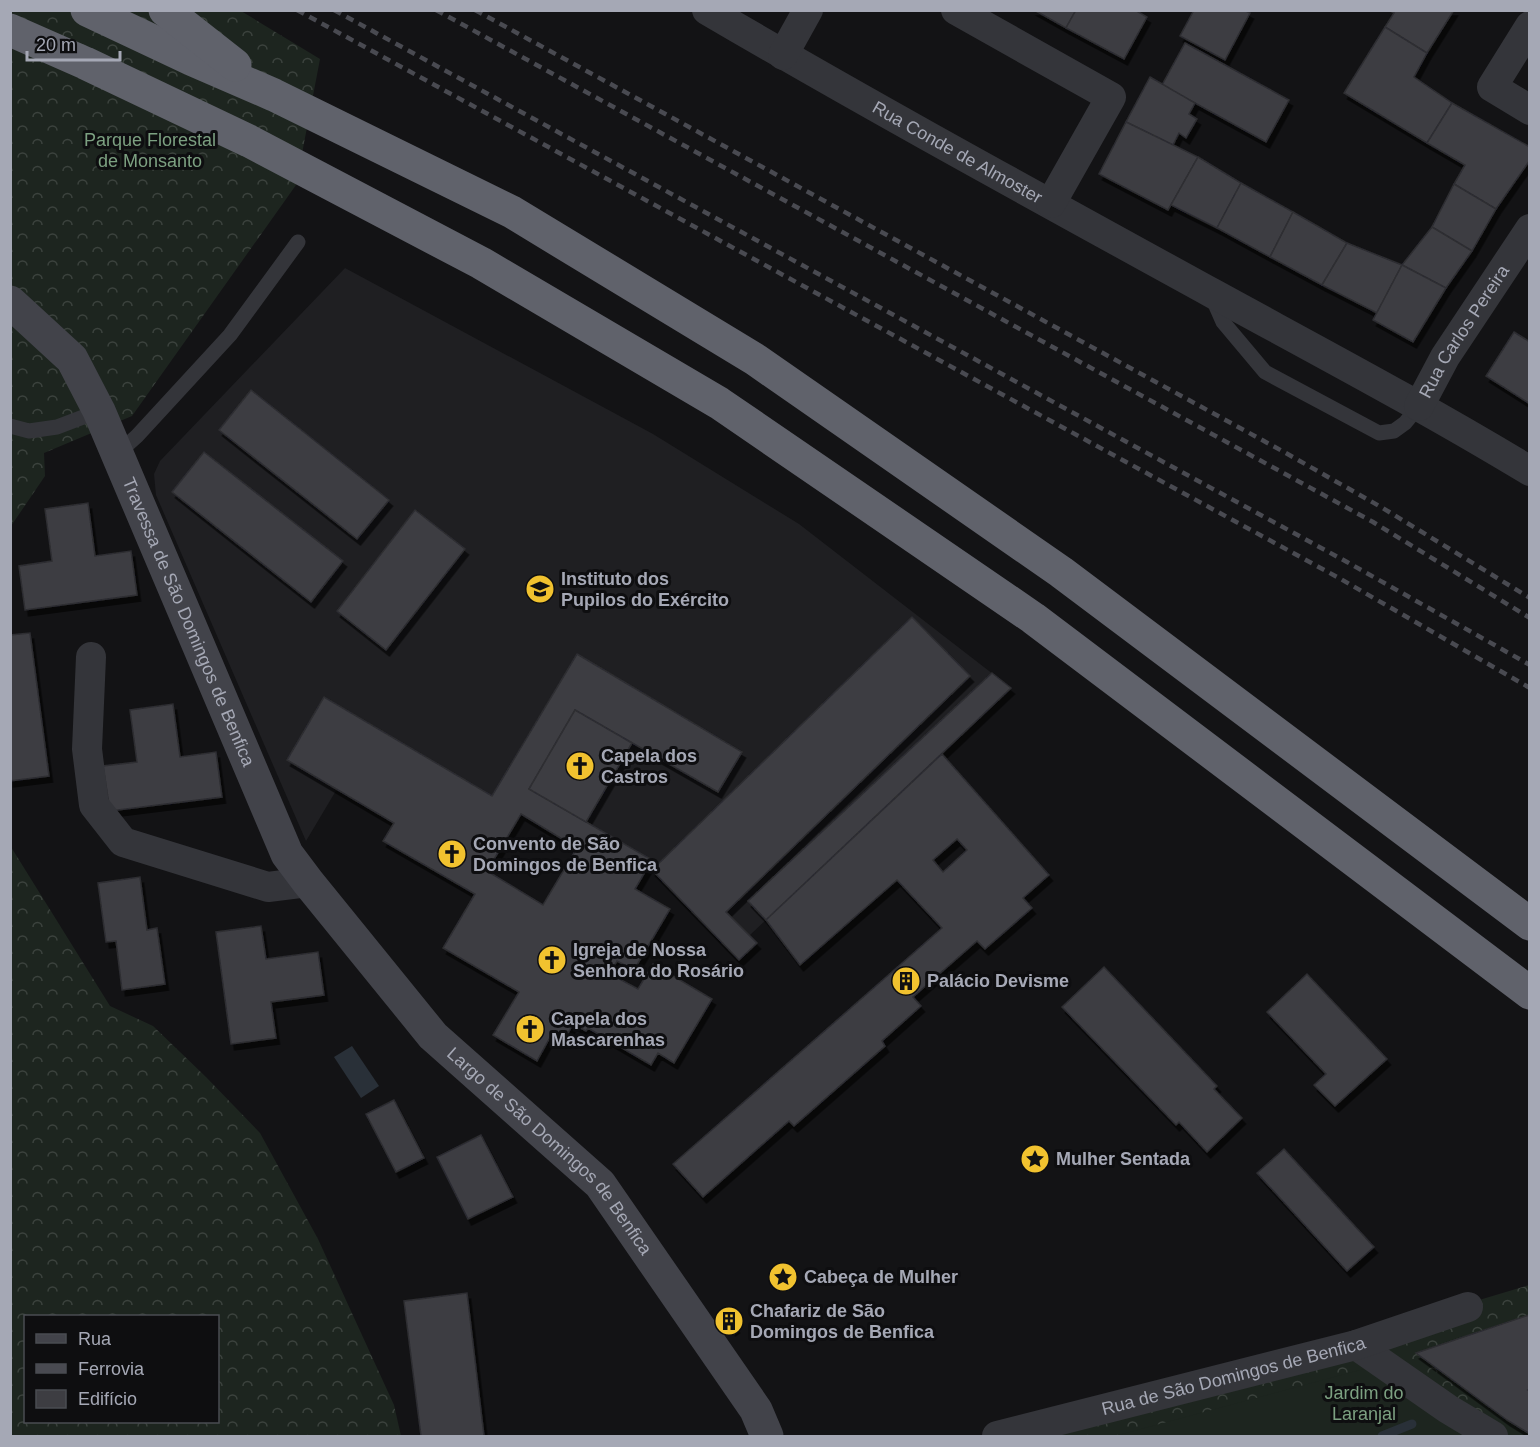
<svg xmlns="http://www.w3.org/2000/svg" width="1540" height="1447" font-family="Arial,sans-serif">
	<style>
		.built { fill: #1f1f22 }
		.forest { fill: url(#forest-crowns); fill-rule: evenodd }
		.garden { fill: #1d251f }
		.water { fill: #293038 }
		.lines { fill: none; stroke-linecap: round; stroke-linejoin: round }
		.stream { stroke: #293038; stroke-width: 9 }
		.building { fill: #3d3d42; stroke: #2d2d31; stroke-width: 1.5; fill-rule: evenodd; filter: url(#shadow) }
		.lane { stroke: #34353a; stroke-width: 15 }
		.street { stroke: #34353a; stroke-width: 30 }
		.secondary { stroke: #42434a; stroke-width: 33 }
		.highway { stroke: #60626b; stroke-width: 33 }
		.rail { stroke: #494a51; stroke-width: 4.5; stroke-dasharray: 8 6; stroke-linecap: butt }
		.labels { text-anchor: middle; stroke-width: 6; stroke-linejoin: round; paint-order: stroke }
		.park-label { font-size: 18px; fill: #7ca081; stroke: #0e0e10 }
		.street-label { font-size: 18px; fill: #a5a8b5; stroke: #0e0e10 }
		.poi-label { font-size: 18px; font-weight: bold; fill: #a5a8b5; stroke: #0e0e10; text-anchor: start }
	</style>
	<defs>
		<pattern id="forest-crowns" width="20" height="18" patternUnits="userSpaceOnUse" patternTransform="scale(1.5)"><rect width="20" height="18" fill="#1d251f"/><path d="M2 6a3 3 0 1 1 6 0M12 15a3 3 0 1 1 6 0" fill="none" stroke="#3b423d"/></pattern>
		<filter id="shadow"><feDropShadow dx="3.5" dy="6" stdDeviation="0" flood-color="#0009"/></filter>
	</defs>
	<rect width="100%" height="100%" fill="#131315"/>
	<polygon class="built" points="345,268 653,434 799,524 1011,688 750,935 739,960 652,870 652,860 586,822 632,743 718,792 742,751 577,654 492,796 324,698 287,760 337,789 306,841 156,495 154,474 160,461"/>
	<g class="forest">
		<polygon points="11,11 241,11 320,59 296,185 132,416 44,453 45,476 11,526"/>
		<path d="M11 847 110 1006 153 1026 206 1077 260 1133 318 1239 394 1405 401 1436H11ZM218 1316V1422H26V1316Z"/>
		<polygon points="1529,1285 1529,1436 988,1436 1389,1327"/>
	</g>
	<polygon class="garden" points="1371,1367 1463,1436 1115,1436"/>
	<polygon class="water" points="352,1046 379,1086 361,1098 334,1057"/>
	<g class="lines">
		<polyline class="stream" points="1382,1436 1412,1424"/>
	</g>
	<g class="building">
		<polygon points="1034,10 1076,10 1066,28"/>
		<polygon points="1076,10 1135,10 1147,17 1124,59 1066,28"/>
		<polygon points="1194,10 1244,10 1250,13 1225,60 1180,36"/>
		<polygon points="1389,10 1454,10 1427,53 1385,27 1394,13"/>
		<polygon points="1385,27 1427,53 1414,77 1452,103 1427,143 1344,93"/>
		<polygon points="1185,43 1289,100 1266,142 1162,85"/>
		<polygon points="1150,77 1195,103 1189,114 1197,119 1186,138 1179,133 1173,145 1126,122"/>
		<polygon points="1452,103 1530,147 1530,160 1496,209 1454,184 1465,165 1427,143"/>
		<polygon points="1126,122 1198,157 1168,210 1099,174"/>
		<polygon points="1198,157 1241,183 1217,228 1171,205"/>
		<polygon points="1241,183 1293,212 1270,257 1217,228"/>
		<polygon points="1454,184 1496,209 1472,251 1432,227"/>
		<polygon points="1293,212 1347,243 1322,285 1270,257"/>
		<polygon points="1432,227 1472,251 1446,288 1402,265"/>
		<polygon points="1347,243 1402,265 1377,313 1322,285"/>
		<polygon points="1402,265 1446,288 1413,342 1373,320"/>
		<polygon points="1514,332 1530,342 1530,404 1486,376"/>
		<polygon points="251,390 389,500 357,539 219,430"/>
		<polygon points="204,452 343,561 311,602 172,492"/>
		<polygon points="88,503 95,556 131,551 137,595 25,610 19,566 52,561 45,509"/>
		<polygon points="415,510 465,549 386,650 337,611"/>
		<polygon points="912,617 970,676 726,912 757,943 739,960 652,870"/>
		<polygon points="30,633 49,776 10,781 10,635"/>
		<path d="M577 654 742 752 718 792 575 710 529 789 652 860 635 889 670 909 634 970 617 961 610 974 638 989 653 964 712 999 674 1063 658 1053 651 1065 588 1028 586 1031 573 1024 565 1039 553 1032 537 1061 493 1035 519 992 443 948 475 894 383 841 394 823 287 760 324 697 492 796ZM521 814 577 848 543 905 487 871Z"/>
		<polygon points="992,673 1011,688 766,920 748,901"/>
		<polygon points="173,704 180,757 216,752 222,797 110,811 103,766 137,762 130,710"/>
		<polygon points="575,710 632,743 586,822 529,789"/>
		<path d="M942 754 1049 875 1023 898 1032 908 985 949 977 941 913 997 921 1006 882 1041 885 1046 794 1126 789 1121 703 1197 673 1164 942 928 897 880 800 965 766 920ZM957 839 967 850 943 872 933 860Z"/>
		<polygon points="140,877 147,930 157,928 165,984 122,990 116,941 106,942 98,883"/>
		<polygon points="261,926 266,959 318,952 324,995 271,1002 276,1038 231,1044 216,932"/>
		<polygon points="1104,967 1217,1086 1214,1089 1242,1118 1207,1152 1179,1122 1176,1125 1062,1007"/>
		<polygon points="1307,974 1387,1059 1335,1106 1314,1085 1326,1074 1267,1012"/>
		<polygon points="394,1100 424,1158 396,1172 366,1114"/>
		<polygon points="481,1135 513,1197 468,1219 437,1157"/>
		<polygon points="1284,1149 1374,1247 1347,1271 1257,1173"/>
		<polygon points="467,1293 484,1436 421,1436 404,1301"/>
		<polygon points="727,1311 736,1327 732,1330 722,1314"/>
		<polygon points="1529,1315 1530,1389 1528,1390 1530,1391 1530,1434 1507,1420 1416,1353"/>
	</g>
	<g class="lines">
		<g class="lane">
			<polyline points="1212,297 1223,322 1265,372 1379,433 1394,431 1405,423 1419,406"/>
			<polyline points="10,426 29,431 57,427 99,411"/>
			<polyline points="117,454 137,436 230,335 298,242"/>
		</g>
		<g class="street">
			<path id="s1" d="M707 10C874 108 1043 200 1212 293 1318 351 1426 408 1530 471"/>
			<polyline points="956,10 1111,97 1051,203"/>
			<polyline points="1530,26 1492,87 1530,110"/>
			<polyline points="783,55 808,10"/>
			<path id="s2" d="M1419 406 1445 357 1530 229"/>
			<polyline points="91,657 87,749 94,805 123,842 268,887 308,882"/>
			<polyline points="1356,1345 1448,1409 1493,1436"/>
			<path id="s3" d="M997 1436 1356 1345 1468 1307"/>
		</g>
		<path class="secondary" id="s4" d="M10 302 72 359 99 411 287 854 308 882 433 1036 600 1184 756 1410 767 1436"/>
		<g class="highway">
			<polyline points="87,10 191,59 274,95 512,212 756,360 1061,572 1530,924"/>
			<polyline points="165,10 235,65"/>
			<polyline points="10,30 85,63 249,141 481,263 719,403 1033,618 1530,993"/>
		</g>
		<g class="rail">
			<polyline points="297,10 1339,578 1530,688"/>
			<polyline points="334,10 1347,562 1530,665"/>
			<polyline points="436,10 1373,522 1530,618"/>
			<polyline points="475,10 1284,452 1381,507 1530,598"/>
		</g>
	</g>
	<defs>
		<g id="school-disc" transform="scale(1.5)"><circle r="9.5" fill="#f1c22f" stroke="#0e0e10"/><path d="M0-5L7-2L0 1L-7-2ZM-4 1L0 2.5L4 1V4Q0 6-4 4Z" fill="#111"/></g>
		<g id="church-disc" transform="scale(1.5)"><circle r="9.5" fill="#f1c22f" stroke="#0e0e10"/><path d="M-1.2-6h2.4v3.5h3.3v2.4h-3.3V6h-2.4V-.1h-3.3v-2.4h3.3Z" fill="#111"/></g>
		<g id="building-disc" transform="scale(1.5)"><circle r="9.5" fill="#f1c22f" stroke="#0e0e10"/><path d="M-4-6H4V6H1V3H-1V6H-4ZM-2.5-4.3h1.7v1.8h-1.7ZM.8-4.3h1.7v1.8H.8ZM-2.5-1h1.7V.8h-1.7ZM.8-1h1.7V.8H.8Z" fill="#111"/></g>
		<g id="sight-disc" transform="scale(1.5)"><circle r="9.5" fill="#f1c22f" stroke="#0e0e10"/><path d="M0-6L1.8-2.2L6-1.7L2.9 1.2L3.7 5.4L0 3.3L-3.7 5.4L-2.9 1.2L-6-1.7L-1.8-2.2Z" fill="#111"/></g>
	</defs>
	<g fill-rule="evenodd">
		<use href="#school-disc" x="540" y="589"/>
		<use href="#church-disc" x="580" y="766"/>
		<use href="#church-disc" x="452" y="854"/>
		<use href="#church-disc" x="552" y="960"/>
		<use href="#building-disc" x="906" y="981"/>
		<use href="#church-disc" x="530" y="1029"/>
		<use href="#sight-disc" x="1035" y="1159"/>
		<use href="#sight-disc" x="783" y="1277"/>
		<use href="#building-disc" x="729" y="1321"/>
	</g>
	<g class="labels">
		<g class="park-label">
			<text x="150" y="146">Parque Florestal<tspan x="150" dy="21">de Monsanto</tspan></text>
			<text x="1364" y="1399">Jardim do<tspan x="1364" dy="21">Laranjal</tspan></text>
		</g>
		<g class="street-label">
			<text dy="6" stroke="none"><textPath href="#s1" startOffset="288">Rua Conde de Almoster</textPath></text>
			<text dy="6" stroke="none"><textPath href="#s2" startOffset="87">Rua Carlos Pereira</textPath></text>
			<text dy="6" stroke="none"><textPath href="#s4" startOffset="372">Travessa de São Domingos de Benfica</textPath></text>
			<text dy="6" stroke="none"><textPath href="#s4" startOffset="1022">Largo de São Domingos de Benfica</textPath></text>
			<text dy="6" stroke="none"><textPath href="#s3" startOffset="244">Rua de São Domingos de Benfica</textPath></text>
		</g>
		<g class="poi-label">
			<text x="561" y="585">Instituto dos<tspan x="561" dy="21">Pupilos do Exército</tspan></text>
			<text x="601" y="762">Capela dos<tspan x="601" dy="21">Castros</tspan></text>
			<text x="473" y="850">Convento de São<tspan x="473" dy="21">Domingos de Benfica</tspan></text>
			<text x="573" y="956">Igreja de Nossa<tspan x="573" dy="21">Senhora do Rosário</tspan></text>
			<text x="927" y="987">Palácio Devisme</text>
			<text x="551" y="1025">Capela dos<tspan x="551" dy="21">Mascarenhas</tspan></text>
			<text x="1056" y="1165">Mulher Sentada</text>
			<text x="804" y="1283">Cabeça de Mulher</text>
			<text x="750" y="1317">Chafariz de São<tspan x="750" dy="21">Domingos de Benfica</tspan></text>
		</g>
	</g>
	<rect width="1540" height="1447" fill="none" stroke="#a5a8b5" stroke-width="24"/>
	<rect x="24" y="1315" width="195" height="108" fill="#0e0e10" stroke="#4a4c52" stroke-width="1.5"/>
	<rect x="36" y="1334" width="30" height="9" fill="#42434a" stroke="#4a4c52" stroke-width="1.5"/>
	<text x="78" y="1345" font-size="18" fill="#a5a8b5">Rua</text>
	<rect x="36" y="1364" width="30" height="9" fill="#494a51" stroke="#4a4c52" stroke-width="1.5"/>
	<text x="78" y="1375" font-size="18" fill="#a5a8b5">Ferrovia</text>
	<rect x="36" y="1390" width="30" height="18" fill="#3d3d42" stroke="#4a4c52" stroke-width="1.5"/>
	<text x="78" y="1405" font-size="18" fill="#a5a8b5">Edifício</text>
	<path d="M27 51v9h93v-9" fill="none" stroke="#a5a8b5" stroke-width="3"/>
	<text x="36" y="51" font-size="18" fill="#a5a8b5" stroke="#0e0e10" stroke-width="4.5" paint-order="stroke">20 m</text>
</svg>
